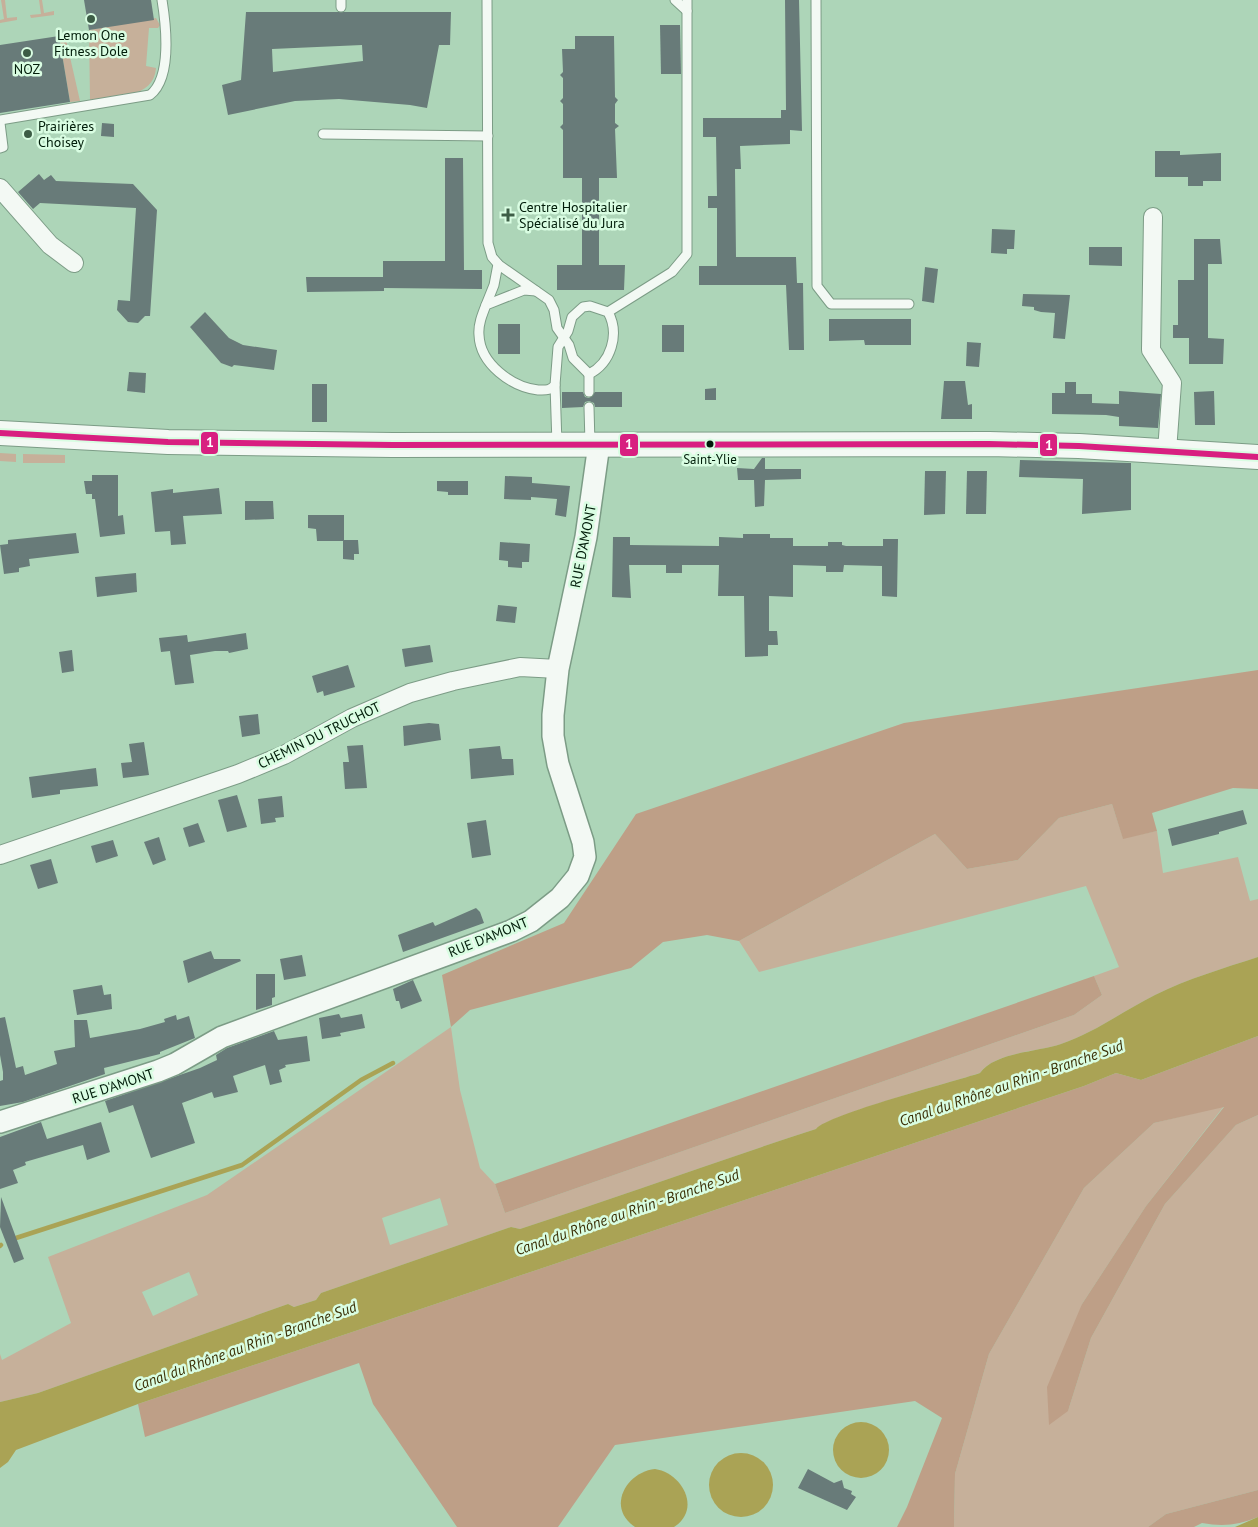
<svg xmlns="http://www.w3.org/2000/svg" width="1258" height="1527" viewBox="0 0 1258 1527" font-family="'PT Sans',sans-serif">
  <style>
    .green { fill: #c6b09a; fill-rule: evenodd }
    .forest { fill: #be9f87 }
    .water { fill: #aaa355 }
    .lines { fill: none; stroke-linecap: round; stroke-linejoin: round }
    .stream { stroke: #aaa355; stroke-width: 4.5 }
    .building { fill: #687b79; fill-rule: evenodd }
    .service-casing { stroke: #7c9c86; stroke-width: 11 }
    .minor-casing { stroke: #7c9c86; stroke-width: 20 }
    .tertiary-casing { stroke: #7c9c86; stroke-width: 24 }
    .secondary-casing { stroke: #7c9c86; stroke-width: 26 }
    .service { stroke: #f3f9f4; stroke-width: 9 }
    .minor { stroke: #f3f9f4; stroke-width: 18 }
    .tertiary { stroke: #f3f9f4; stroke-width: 21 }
    .secondary { stroke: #f3f9f4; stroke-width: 24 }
    .bus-1-casing { stroke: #d9fde2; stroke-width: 10 }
    .bus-1 { stroke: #d82080; stroke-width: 6 }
    .poi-dot { fill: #3d5d46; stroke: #d9fde2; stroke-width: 2 }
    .bus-dot { fill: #001c09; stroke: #d9fde2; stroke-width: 2 }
    .labels { text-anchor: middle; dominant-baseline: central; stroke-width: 5; stroke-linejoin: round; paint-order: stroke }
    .bus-label { font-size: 13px; fill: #001c09; stroke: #d9fde2 }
    .poi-label { font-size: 14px; fill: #001c09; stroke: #d9fde2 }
    .street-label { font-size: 14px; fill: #001c09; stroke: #d9fde2 }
    .water-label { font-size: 15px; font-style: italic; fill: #3b3006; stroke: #d9fde2 }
    .line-badge { stroke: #d9fde2; stroke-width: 2 }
    .badge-label { font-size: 14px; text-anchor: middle; font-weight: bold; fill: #fff }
  </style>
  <rect width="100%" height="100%" fill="#add5b8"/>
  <g class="green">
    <path d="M 1,0 L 5,0 L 7,18 L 17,17 L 17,20 L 0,23 L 0,20 L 4,19 Z"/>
    <path d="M 39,0 L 42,0 L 44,13 L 54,11 L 54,15 L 31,18 L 30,15 L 41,14 Z"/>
    <path d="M 156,18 L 160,25 L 158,28 L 149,28 L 146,66 L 156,68 C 154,99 113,97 90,100 L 89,30 Z"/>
    <path d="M 65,35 L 80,101 L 70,102 L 59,36 Z"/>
    <path d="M 0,453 L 16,454 L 16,462 L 0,461 Z"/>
    <path d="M 23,454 L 65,455 L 65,463 L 23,463 Z"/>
    <path d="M 1112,804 L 1123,838 L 1157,831 L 1163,873 L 1238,857 L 1250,901 L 1258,899 L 1258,957 C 1224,968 1187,979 1155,995 C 1123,1011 1094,1033 1061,1044 C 1038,1052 994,1052 980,1073 C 955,1081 828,1115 816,1129 C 717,1161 619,1197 520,1229 L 511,1227 L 321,1293 L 316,1300 L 294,1307 L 288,1304 L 38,1393 L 0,1402 L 0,1354 L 2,1360 L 71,1323 L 48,1257 L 207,1195 L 451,1027 L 460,1090 L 480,1168 L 495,1184 L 505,1213 L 1074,1015 L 1102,995 L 1094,976 L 1119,967 L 1086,886 L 759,972 L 739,941 L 935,834 L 967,869 L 1018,860 L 1059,818 ZM 440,1198 L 448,1225 L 390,1245 L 382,1218 ZM 189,1272 L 198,1295 L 153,1316 L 142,1292 Z"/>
    <path d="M 1224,1106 L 1146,1206 L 1082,1304 L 1068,1411 L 1091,1338 L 1165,1204 L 1236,1125 L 1258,1115 L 1258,1490 L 1166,1514 L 1148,1527 L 954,1527 L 955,1474 L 989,1354 L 1084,1188 L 1154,1123 Z"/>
  </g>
  <g class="forest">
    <path d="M 1258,670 L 1258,789 L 1233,788 L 1152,813 L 1157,831 L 1123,839 L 1112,804 L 1059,818 L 1018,860 L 967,869 L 935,834 L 739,941 L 707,935 L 663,942 L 631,968 L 470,1010 L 451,1027 L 442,975 L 564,923 L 636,814 L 904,723 Z"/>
    <path d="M 1094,976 L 1102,995 L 1074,1015 L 505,1213 L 495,1184 Z"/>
    <path d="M 1258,1036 L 1258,1115 L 1236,1125 L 1165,1204 L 1091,1338 L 1068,1411 L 1049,1425 L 1047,1387 L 1082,1304 L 1146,1206 L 1224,1107 L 1154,1123 L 1084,1188 L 989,1354 L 955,1474 L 954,1527 L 897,1527 L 907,1507 L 942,1418 L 915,1401 L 615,1445 L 558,1527 L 457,1527 L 373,1404 L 359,1363 L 145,1437 L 138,1404 L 1084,1086 L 1116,1073 L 1141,1080 Z"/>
    <path d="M 1258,1490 L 1258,1517 C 1239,1525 1223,1527 1202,1523 L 1194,1527 L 1148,1527 L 1166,1514 Z"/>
  </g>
  <g class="water">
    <path d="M 1258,957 L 1258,1036 L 1141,1080 L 1116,1073 L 1084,1086 L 138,1404 L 16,1450 L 8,1462 L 0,1468 L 0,1402 L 38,1393 L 288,1304 L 294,1307 L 316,1300 L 321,1293 L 511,1227 L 520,1229 C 619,1197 717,1161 816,1129 C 828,1114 953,1082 980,1073 C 995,1052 1038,1052 1061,1044 C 1094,1033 1123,1011 1155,995 C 1187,979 1224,968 1258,957 Z"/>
    <circle cx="861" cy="1450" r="28"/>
    <circle cx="741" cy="1485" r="32"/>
    <path d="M 655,1469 C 682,1473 702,1509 674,1527 L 635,1527 C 606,1508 626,1472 655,1469 Z"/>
    <path d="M 1258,1517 L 1258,1527 L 1235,1527 Z"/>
  </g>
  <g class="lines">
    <g class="stream">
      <path d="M 16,1238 L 242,1165 L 361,1080 L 393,1063"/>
      <path d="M 0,1246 L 1,1245"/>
    </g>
  </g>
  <g class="building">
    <path d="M 84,0 L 151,0 L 154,20 L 89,30 Z"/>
    <path d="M 785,0 L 799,0 L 802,131 L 790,130 L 790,144 L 740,146 L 741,169 L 735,169 L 736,257 L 796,257 L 797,283 L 803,283 L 804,350 L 789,350 L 786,285 L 699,285 L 699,266 L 717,266 L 717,208 L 708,208 L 708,196 L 717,196 L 716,137 L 703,137 L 703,118 L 781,118 L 781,110 L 786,110 Z"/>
    <path d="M 246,12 L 451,12 L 450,45 L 439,45 L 427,108 L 410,105 L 339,99 L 295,101 L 228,115 L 222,85 L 241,80 ZM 362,45 L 363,61 L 273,72 L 272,49 Z"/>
    <path d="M 660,25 L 680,25 L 681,74 L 661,74 Z"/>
    <path d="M 59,36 L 70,102 L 0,113 L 0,45 Z"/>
    <path d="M 575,36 L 614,36 L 615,97 L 618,100 L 615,104 L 615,123 L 619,126 L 615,129 L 617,178 L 599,178 L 599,265 L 625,265 L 624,290 L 557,290 L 557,265 L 582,265 L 582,178 L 563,178 L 563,130 L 560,127 L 563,124 L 563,104 L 560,101 L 563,98 L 563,78 L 560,75 L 563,72 L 562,49 L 575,49 Z"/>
    <path d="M 102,123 L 114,124 L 114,137 L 101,136 Z"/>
    <path d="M 1155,151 L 1180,151 L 1180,155 L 1221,153 L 1221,181 L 1203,181 L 1203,186 L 1188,186 L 1188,177 L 1155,177 Z"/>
    <path d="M 445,158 L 463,158 L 464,270 L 482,270 L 482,289 L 384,288 L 384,291 L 307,292 L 306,277 L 383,277 L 383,261 L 445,261 Z"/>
    <path d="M 39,174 L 44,180 L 51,175 L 56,181 L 133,184 L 157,210 L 150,316 L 145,316 L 138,323 L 128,322 L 117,310 L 118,300 L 130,301 L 136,208 L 40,203 L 33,209 L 18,192 Z"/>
    <path d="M 992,229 L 1015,230 L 1014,249 L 1007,249 L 1007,254 L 991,253 Z"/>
    <path d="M 1194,239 L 1220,239 L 1222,264 L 1208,264 L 1208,338 L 1224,339 L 1223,364 L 1189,364 L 1189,338 L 1173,338 L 1173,325 L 1178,325 L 1178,280 L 1194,280 Z"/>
    <path d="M 1089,247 L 1122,247 L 1122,266 L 1089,265 Z"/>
    <path d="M 925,267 L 938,269 L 934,303 L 922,301 Z"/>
    <path d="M 1023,294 L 1070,295 L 1065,339 L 1053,338 L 1055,313 L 1041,312 L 1034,310 L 1034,307 L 1022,306 Z"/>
    <path d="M 205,312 L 229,338 L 243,345 L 277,350 L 274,370 L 234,365 L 232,367 L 221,363 L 190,327 Z"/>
    <path d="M 829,319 L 911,319 L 911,345 L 865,345 L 864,340 L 829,341 Z"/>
    <rect x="498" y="324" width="22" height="30"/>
    <rect x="662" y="325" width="22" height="27"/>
    <path d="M 967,342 L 981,343 L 979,367 L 966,366 Z"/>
    <path d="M 129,372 L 146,373 L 145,393 L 127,391 Z"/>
    <path d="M 944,381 L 965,381 L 968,405 L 972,404 L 972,419 L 941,419 Z"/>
    <path d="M 1065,382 L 1076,382 L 1076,394 L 1092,394 L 1092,403 L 1119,404 L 1119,391 L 1161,394 L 1158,428 L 1119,426 L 1119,417 L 1106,415 L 1052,414 L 1052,393 L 1065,393 Z"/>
    <rect x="312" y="384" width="15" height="38"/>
    <path d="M 716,388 L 716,400 L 705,400 L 705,389 Z"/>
    <path d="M 1214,391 L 1215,425 L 1195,425 L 1194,392 Z"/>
    <path d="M 562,392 L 583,392 L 585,397 L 589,398 L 595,392 L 622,392 L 622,407 L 595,407 L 594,403 L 589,401 L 585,402 L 583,407 L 562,408 Z"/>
    <path d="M 762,458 L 765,458 L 765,469 L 801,469 L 801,479 L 765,480 L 764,506 L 755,507 L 754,480 L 738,480 L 737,468 L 754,469 Z"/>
    <path d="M 1020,460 L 1131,463 L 1131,510 L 1082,514 L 1083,479 L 1019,477 Z"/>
    <path d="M 925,471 L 946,471 L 945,514 L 924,515 Z"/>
    <path d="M 967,471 L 987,471 L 986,514 L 966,514 Z"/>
    <path d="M 92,475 L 118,475 L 118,516 L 123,515 L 125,534 L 100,537 L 95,499 L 92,499 L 92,494 L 86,494 L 84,481 L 92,481 Z"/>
    <path d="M 505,476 L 532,477 L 532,483 L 570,486 L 566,517 L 555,515 L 557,499 L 531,497 L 531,500 L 504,499 Z"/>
    <path d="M 437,481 L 468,481 L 468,495 L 448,495 L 448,492 L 437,491 Z"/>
    <path d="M 219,488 L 222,514 L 183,516 L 186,544 L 171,545 L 170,531 L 155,532 L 151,492 L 173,489 L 173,493 Z"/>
    <path d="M 245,501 L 273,501 L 274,519 L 245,520 Z"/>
    <path d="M 308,515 L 344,515 L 344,540 L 358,540 L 359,554 L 354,554 L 354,560 L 343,559 L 343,541 L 317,541 L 316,529 L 308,528 Z"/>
    <path d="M 76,533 L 79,553 L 29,559 L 30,566 L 19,568 L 19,572 L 4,574 L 0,545 L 8,544 L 8,540 Z"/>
    <path d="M 743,534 L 770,534 L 770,538 L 793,538 L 793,546 L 828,546 L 828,542 L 842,542 L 842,545 L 846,546 L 883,546 L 883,539 L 898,539 L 897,597 L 882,596 L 882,566 L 844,565 L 843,572 L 826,572 L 826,566 L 793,565 L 793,597 L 769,596 L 769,631 L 777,631 L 778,645 L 768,645 L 768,656 L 745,657 L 744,596 L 718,596 L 719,565 L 682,565 L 682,573 L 666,573 L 666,565 L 629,565 L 631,598 L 612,597 L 613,537 L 630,537 L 630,545 L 719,546 L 719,537 L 743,538 Z"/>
    <path d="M 500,542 L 530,544 L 529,562 L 522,562 L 522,568 L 508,567 L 508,561 L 499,560 Z"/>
    <path d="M 136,573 L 137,592 L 97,597 L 95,577 Z"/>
    <path d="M 498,605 L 517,607 L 515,623 L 496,621 Z"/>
    <path d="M 246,633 L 248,649 L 229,653 L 228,651 L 215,651 L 190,655 L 194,683 L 175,685 L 170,651 L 161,652 L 159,638 L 187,635 L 188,642 Z"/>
    <path d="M 430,645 L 433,662 L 405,667 L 402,649 Z"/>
    <path d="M 72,650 L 74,671 L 62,673 L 59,652 Z"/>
    <path d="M 348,665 L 355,687 L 324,696 L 323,691 L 317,693 L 312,676 Z"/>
    <path d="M 258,714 L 260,734 L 242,737 L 239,716 Z"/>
    <path d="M 429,723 L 439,724 L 441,740 L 404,746 L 403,726 Z"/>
    <path d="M 144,742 L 149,775 L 123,778 L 121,763 L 132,762 L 129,744 Z"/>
    <path d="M 363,745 L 367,788 L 345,789 L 343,762 L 349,762 L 347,746 Z"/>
    <path d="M 500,746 L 502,759 L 513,759 L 514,775 L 471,779 L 469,749 Z"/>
    <path d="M 96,768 L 98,786 L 60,790 L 60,794 L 32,798 L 29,777 Z"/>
    <path d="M 237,795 L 247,827 L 227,832 L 218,800 Z"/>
    <path d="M 282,796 L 284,817 L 275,818 L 276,822 L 261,824 L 258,799 Z"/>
    <path d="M 1243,810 L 1247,824 L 1219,832 L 1219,834 L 1172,846 L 1168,829 Z"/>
    <path d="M 486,820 L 491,855 L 472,858 L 467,823 Z"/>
    <path d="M 198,823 L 205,842 L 189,847 L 183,828 Z"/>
    <path d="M 159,837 L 166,860 L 153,865 L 144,842 Z"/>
    <path d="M 113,840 L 118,856 L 96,863 L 91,846 Z"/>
    <path d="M 51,859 L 58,883 L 38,889 L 30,865 Z"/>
    <path d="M 476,908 L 480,912 L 484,923 L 403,952 L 398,935 L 433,922 L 435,926 Z"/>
    <path d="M 211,951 L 214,959 L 240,959 L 241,961 L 188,983 L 183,961 Z"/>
    <path d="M 302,955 L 306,976 L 284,980 L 280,959 Z"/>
    <path d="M 256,974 L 275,974 L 275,997 L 272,998 L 272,1005 L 256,1010 Z"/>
    <path d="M 413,980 L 422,1001 L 401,1009 L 399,1001 L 396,1001 L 393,989 Z"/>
    <path d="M 102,985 L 104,995 L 111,994 L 112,1009 L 77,1015 L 73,990 Z"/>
    <path d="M 339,1014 L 341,1018 L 362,1014 L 365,1028 L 340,1033 L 341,1036 L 322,1039 L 319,1018 Z"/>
    <path d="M 176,1015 L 177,1020 L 189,1016 L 195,1038 L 160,1052 L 160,1054 L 104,1068 L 105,1074 L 23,1102 L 0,1106 L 0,1081 L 3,1080 L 3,1072 L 0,1055 L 0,1018 L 5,1017 L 16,1068 L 23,1066 L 25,1075 L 57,1064 L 54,1051 L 75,1047 L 74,1020 L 87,1020 L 90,1038 L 140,1029 L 165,1022 L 164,1019 Z"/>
    <path d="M 274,1031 L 278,1040 L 307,1036 L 310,1061 L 285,1065 L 286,1067 L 279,1070 L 282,1082 L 270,1085 L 265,1065 L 233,1076 L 238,1092 L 214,1098 L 212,1092 L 182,1103 L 195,1143 L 151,1158 L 133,1105 L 109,1113 L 105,1101 L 200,1068 L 217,1060 L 216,1055 L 227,1048 Z"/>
    <path d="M 41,1122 L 47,1139 L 101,1122 L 110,1152 L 87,1160 L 83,1145 L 25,1162 L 26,1165 L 13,1170 L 18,1183 L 0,1189 L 0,1137 Z"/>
    <path d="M 1,1197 L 24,1259 L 14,1263 L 0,1227 Z"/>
    <path d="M 808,1469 L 834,1483 L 842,1480 L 844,1488 L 852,1491 L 851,1494 L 856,1497 L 847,1510 L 798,1488 Z"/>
  </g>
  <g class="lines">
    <g class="service-casing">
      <g id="service">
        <path d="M 341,0 L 341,7"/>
        <path d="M 487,0 L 488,243 L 492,257 L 499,265 L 549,300 L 554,310 L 557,328 L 569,345 L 573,358 L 589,374"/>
        <path d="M 675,0 L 687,11"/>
        <path d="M 816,0 L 817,286 L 831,304 L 909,304"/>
        <path d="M 0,120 L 150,95 C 172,78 166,25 162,0"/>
        <path d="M 0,123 L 3,147 L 0,148"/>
        <path d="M 323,134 L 488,136"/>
        <path d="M 536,291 L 524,290 L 486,305 C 482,315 478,325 479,335 C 480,364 512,387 538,390 C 545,390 550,391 555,385 L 558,347 L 568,331 L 572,317 L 583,307 L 590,306 L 608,312 C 620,334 611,363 589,374"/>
        <path d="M 486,305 L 494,285 L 498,264"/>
        <path d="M 608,312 L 672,272 L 687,254 L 687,0"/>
        <path d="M 589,374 L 589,392"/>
        <path d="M 555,385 L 557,444"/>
        <path d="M 589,407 L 590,444"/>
      </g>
    </g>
    <g class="minor-casing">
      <g id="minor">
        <path d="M 0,188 L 50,245 L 74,263"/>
        <path d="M 1153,217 L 1151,350 L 1172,383 L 1167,451"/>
        <path d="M 0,855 L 238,774 L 284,755 L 352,718 L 410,693 L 453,681 L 520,667 L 558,669"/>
      </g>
    </g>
    <g class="tertiary-casing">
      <path id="tertiary" d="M 0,1122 L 158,1071 L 175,1064 L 222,1037 L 511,931 L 531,921 L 560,898 L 578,876 L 585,857 L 583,842 L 558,764 L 553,736 L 553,715 L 558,669 L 586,537 L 599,444"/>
    </g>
    <g class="secondary-casing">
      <path id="secondary" d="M 0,433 L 168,442 L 393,445 L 989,444 L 1079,446 L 1258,457"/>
    </g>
    <use href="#service" class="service"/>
    <use href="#minor" class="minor"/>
    <use href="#tertiary" class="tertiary"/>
    <use href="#secondary" class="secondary"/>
    <g class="bus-1-casing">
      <path id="bus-1" d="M 0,433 L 168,442 L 393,445 L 989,444 L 1079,446 L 1258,457"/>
    </g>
    <use href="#bus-1" class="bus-1"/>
  </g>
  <g class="poi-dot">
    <circle cx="91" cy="19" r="5"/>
    <circle cx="27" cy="53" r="5"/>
    <circle cx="28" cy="134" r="5"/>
    <path d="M505.5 207.5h5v5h5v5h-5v5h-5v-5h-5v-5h5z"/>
  </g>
  <circle class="bus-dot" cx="710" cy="444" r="4.5"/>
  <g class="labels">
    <g class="bus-label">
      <text x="710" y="459">Saint-Ylie</text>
    </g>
    <g class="poi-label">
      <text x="91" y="35">Lemon One<tspan x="91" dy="16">Fitness Dole</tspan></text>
      <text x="27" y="69">NOZ</text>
      <text x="38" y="126" text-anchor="start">Prairières<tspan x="38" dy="16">Choisey</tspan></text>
      <text x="519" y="207" text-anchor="start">Centre Hospitalier<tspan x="519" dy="16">Spécialisé du Jura</tspan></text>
    </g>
    <g class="street-label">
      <text transform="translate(583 546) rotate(-79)">RUE D'AMONT</text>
      <text transform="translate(319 735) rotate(-26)">CHEMIN DU TRUCHOT</text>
      <text transform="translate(488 937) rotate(-22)">RUE D'AMONT</text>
      <text transform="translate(113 1086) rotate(-18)">RUE D'AMONT</text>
    </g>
    <g class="water-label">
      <text transform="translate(1011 1083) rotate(-19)">Canal du Rhône au Rhin - Branche Sud</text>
      <text transform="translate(627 1212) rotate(-19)">Canal du Rhône au Rhin - Branche Sud</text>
      <text transform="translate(245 1346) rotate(-20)">Canal du Rhône au Rhin - Branche Sud</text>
    </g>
  </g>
  <g class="line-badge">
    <rect x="200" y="431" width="19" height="24" rx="5" fill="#d82080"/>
    <rect x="619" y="433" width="20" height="24" rx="5" fill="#d82080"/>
    <rect x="1039" y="433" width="19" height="24" rx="5" fill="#d82080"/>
  </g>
  <g class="badge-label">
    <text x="210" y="447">1</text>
    <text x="629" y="449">1</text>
    <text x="1049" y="450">1</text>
  </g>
</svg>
